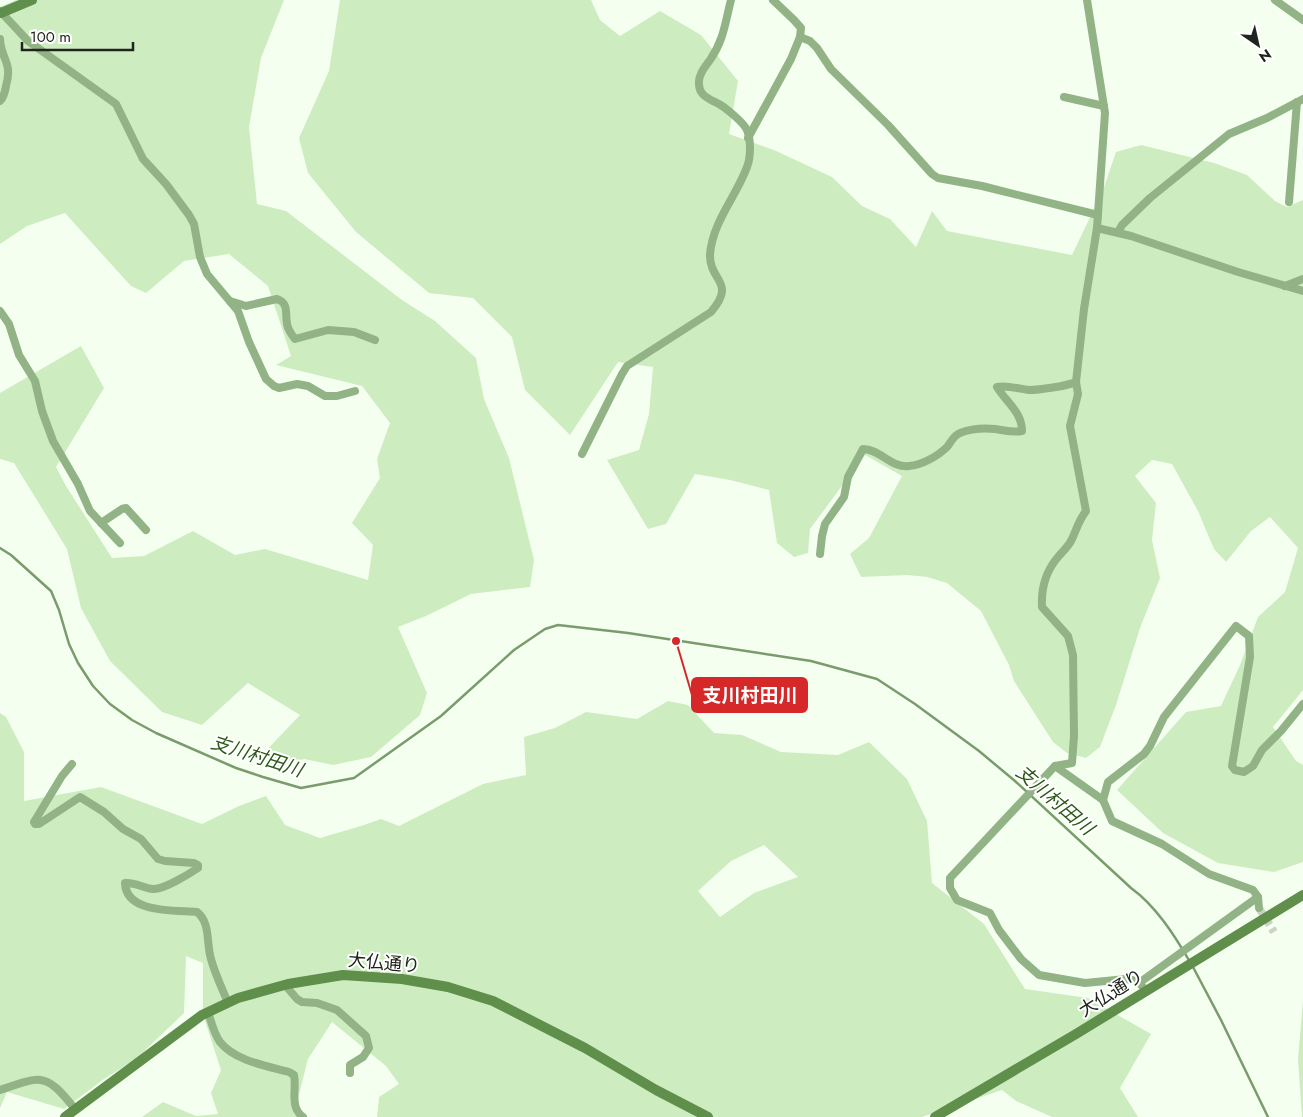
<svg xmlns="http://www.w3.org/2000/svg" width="1303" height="1117" viewBox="0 0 1303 1117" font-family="Jost,'Noto Sans JP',sans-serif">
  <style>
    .green { fill: #cdedc1; fill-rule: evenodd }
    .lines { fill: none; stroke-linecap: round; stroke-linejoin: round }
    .stream { stroke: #7a9c6c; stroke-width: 2.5 }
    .street-tunnel { stroke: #cad3c6; stroke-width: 8; stroke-dasharray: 8 4; stroke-linecap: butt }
    .street { stroke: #92b386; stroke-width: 8 }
    .secondary { stroke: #5f8f4b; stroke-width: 10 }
    .labels { text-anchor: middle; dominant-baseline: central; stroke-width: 4; stroke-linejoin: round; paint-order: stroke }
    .street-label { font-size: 18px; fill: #20241e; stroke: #fff }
    .water-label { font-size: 19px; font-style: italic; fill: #2d5918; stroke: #fff }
    .leader { fill: none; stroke: #d62828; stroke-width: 2 }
    .callout-dot { fill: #d62828; stroke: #fff; stroke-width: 2 }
    .callout { fill: #d62828; stroke: #d62828; stroke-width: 2 }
    .callout-label { font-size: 19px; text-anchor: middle; font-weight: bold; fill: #fff }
  </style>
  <rect width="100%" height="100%" fill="#f4fff0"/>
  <g class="green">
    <path d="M 16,0 L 284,0 L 261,58 L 249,127 L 257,204 L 286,211 L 402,300 L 435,321 L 476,358 L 484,399 L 509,458 L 534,560 L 530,587 L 471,594 L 426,616 L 398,627 L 427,693 L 420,715 L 371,757 L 333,765 L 304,759 L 274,767 L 259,758 L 300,715 L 248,683 L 202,725 L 162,712 L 110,661 L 81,608 L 67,549 L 14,463 L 0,459 L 0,393 L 81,346 L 104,388 L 56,467 L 66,486 L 112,558 L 144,556 L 193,531 L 235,555 L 265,549 L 368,580 L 373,545 L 352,523 L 380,478 L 377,459 L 390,423 L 362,386 L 276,365 L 291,356 L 268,286 L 229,254 L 184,261 L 146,293 L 131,286 L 65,213 L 27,226 L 0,244 L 0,7 Z"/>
    <path d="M 340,0 L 591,0 L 600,20 L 620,36 L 660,11 L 701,35 L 738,81 L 729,134 L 774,150 L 832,177 L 862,206 L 890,219 L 916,247 L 932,211 L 947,231 L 1072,255 L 1103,190 L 1116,152 L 1141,145 L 1214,163 L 1247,175 L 1275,201 L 1287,207 L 1303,200 L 1303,690 L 1273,727 L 1296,761 L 1303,765 L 1303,862 L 1274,872 L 1218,863 L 1163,833 L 1117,790 L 1186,712 L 1221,706 L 1240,665 L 1258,617 L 1285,592 L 1298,548 L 1270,517 L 1251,531 L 1226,562 L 1214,549 L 1198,511 L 1172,464 L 1152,460 L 1135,476 L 1156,503 L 1152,540 L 1160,578 L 1140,628 L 1116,705 L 1100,747 L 1086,758 L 1067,753 L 1053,742 L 1014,681 L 1009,665 L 981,611 L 947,583 L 927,577 L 907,575 L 861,577 L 850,554 L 869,538 L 902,476 L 865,455 L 810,529 L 808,553 L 794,557 L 777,543 L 769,490 L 730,480 L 695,474 L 666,524 L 648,529 L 607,460 L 639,450 L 649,414 L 653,367 L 618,362 L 570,435 L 525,390 L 512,337 L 473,298 L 429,293 L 356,232 L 308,173 L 299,138 L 329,71 Z"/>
    <path d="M 668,701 L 688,705 L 714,733 L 742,735 L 781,752 L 838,755 L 869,742 L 907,779 L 927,821 L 932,883 L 984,924 L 1025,989 L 1088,998 L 1151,1034 L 1120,1088 L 1138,1117 L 1052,1117 L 1016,1101 L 1002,1090 L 922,1117 L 377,1117 L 379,1097 L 399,1084 L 386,1066 L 332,1022 L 308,1059 L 294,1114 L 300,1117 L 142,1117 L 163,1102 L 196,1116 L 218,1114 L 211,1093 L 221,1070 L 203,1015 L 203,963 L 186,956 L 184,1013 L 136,1059 L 104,1079 L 64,1109 L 7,1092 L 0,1108 L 0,713 L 6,717 L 24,752 L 24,801 L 101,787 L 202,824 L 239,806 L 266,796 L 285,825 L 320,838 L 361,826 L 381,819 L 399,826 L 483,784 L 526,775 L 524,737 L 555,728 L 586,712 L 637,719 ZM 764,845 L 798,877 L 754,893 L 720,917 L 698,891 L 731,861 Z"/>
    <path d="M 1303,1000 L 1303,1117 L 1302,1117 L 1298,1059 Z"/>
  </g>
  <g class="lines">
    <g class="stream">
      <path d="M 0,548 L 11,555 L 51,591 L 59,610 L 69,644 L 78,663 L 93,686 L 110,704 L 132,720 L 156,733 L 236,768 L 263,777 L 301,788 L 354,778 L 441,716 L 514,650 L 545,629 L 558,625 L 628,633 L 811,661 L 877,679 L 915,704 L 979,751 L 1015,781 L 1131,888 C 1156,906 1175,936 1190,962"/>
      <path d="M 1193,967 L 1221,1020 L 1268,1117"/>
    </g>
    <path class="street-tunnel" d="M 1259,908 L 1274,932"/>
    <g class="street">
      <path d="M 1087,0 L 1105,113 L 1097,228 L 1084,309 L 1076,382 L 1078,394 L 1070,426 L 1086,511 C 1079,520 1077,528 1072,539 C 1069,546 1063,551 1058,557 C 1046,571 1041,589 1042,607 L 1068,636 L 1073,655 L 1074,736 L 1072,763 L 1055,766 L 950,878 L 950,888 L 957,900 L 990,913 L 999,930 L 1021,959 L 1039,975 L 1085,983 L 1126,979 L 1137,981 L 1146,990"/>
      <path d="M 1275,0 L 1303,20"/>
      <path d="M 0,11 L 28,41 L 116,104 L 143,159 L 166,184 L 189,215 L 194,224 L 200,257 L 207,274 L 238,311 L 249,342 L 266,379 L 274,386 L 279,388 L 297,384 L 308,386 L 325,396 L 337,396 L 355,391"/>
      <path d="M 800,37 L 810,41 L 817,48 L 831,69 L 888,125 L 932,174 L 938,178 L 982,186 L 1098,215"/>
      <path d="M 0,39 C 1,60 13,62 6,86 C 5,92 4,97 0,101"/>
      <path d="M 1064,97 L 1104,106"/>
      <path d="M 748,138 L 791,59 L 800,37 L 801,28 L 794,20 L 773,0"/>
      <path d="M 1289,202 L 1297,102"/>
      <path d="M 1097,228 L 1131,236 L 1238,272 L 1303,291"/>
      <path d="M 1118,232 L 1122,225 L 1150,198 L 1229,134 L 1267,118 L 1303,99"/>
      <path d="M 1285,286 L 1303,279"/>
      <path d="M 230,301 L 246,306 L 277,299 C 289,303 285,313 287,324 C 288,330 291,334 295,339 L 328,330 L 354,332 L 375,340"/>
      <path d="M 0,311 L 9,324 L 19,355 L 35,381 L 42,411 L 53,441 L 78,484 L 90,511 L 120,543"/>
      <path d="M 582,454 L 622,374 L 627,366 L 711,312 C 737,281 709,282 710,254 C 713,221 736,197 747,167 C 751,157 751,140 747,130 C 744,123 726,108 719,104 C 710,99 699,96 699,84 C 698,75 705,67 710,60 C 724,40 725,23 731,0"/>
      <path d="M 101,523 L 122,509 L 126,508 L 146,530"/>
      <path d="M 820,554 L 822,536 L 825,524 L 844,497 L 848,477 L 863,449 C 880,449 891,468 909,466 C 922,465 938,456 947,447 C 951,442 954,435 960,433 C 970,429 984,428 995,429 C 1004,430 1012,433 1022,431 C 1022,412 1006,402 997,387 C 1008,385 1019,389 1029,390 C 1039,390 1067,386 1076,382"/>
      <path d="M 72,764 L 62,776 L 34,822 L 35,824 L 39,824 L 80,797 L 104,812 L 123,829 L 141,839 L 158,859 L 165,861 L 194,863 L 198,865 L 198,868 C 189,874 163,890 153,889 C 143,888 135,882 125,883 C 126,914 176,910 197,912 C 211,923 206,943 211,959 C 215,974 222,988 228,1003"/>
      <path d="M 1055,766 L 1103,800 L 1112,821 L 1162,844 L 1209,874 L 1253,890 L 1258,897 L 1259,908"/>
      <path d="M 1103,800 L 1108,782 L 1144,754 L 1150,746 L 1164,717 L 1236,626 L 1249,636 L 1250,657 L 1232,766 L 1235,770 L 1244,772 L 1253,766 L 1262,750 L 1281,731 L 1303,704"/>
      <path d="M 1139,983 L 1258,897"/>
      <path d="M 285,985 L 297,999 L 302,1002 L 317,1003 L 337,1010 L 366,1036 L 369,1048 L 363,1057 L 350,1065 L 350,1073"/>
      <path d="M 208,1012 C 211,1021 214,1034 220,1042 C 235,1061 267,1066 289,1072 L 294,1075 C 297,1089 289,1107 303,1117"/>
      <path d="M 0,1090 C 43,1075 46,1073 75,1109"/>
    </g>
    <g class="secondary">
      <path d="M 1,13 L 32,0"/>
      <path d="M 65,1117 L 202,1015 L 238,998 L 288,984 L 343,975 L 402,979 L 448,987 L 493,1001 L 585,1048 L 656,1090 L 708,1117"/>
      <path d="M 935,1117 L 1076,1034 L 1303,895"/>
    </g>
  </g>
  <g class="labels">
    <g class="street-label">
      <text transform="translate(384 963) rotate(5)">大仏通り</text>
      <text transform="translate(1111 993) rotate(-32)">大仏通り</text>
    </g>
    <g class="water-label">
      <text transform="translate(257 756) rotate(18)">支川村田川</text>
      <text transform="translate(1055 800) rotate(41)">支川村田川</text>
    </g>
  </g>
  <path class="leader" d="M676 641L692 695"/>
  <circle class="callout-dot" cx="676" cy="641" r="5"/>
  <rect class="callout" x="692" y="678" width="115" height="34" rx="5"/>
  <g class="callout-label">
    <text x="750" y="702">支川村田川</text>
  </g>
  <g transform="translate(1258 45) rotate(146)" stroke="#ffffff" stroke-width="4" paint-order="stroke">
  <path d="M0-4L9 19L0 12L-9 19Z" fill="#20241e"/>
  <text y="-8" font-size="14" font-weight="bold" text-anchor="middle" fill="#20241e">N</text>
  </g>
  <path d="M22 42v8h111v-8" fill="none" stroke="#20241e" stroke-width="2.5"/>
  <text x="30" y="42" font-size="15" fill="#20241e" stroke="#ffffff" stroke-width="4" paint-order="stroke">100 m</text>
</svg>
